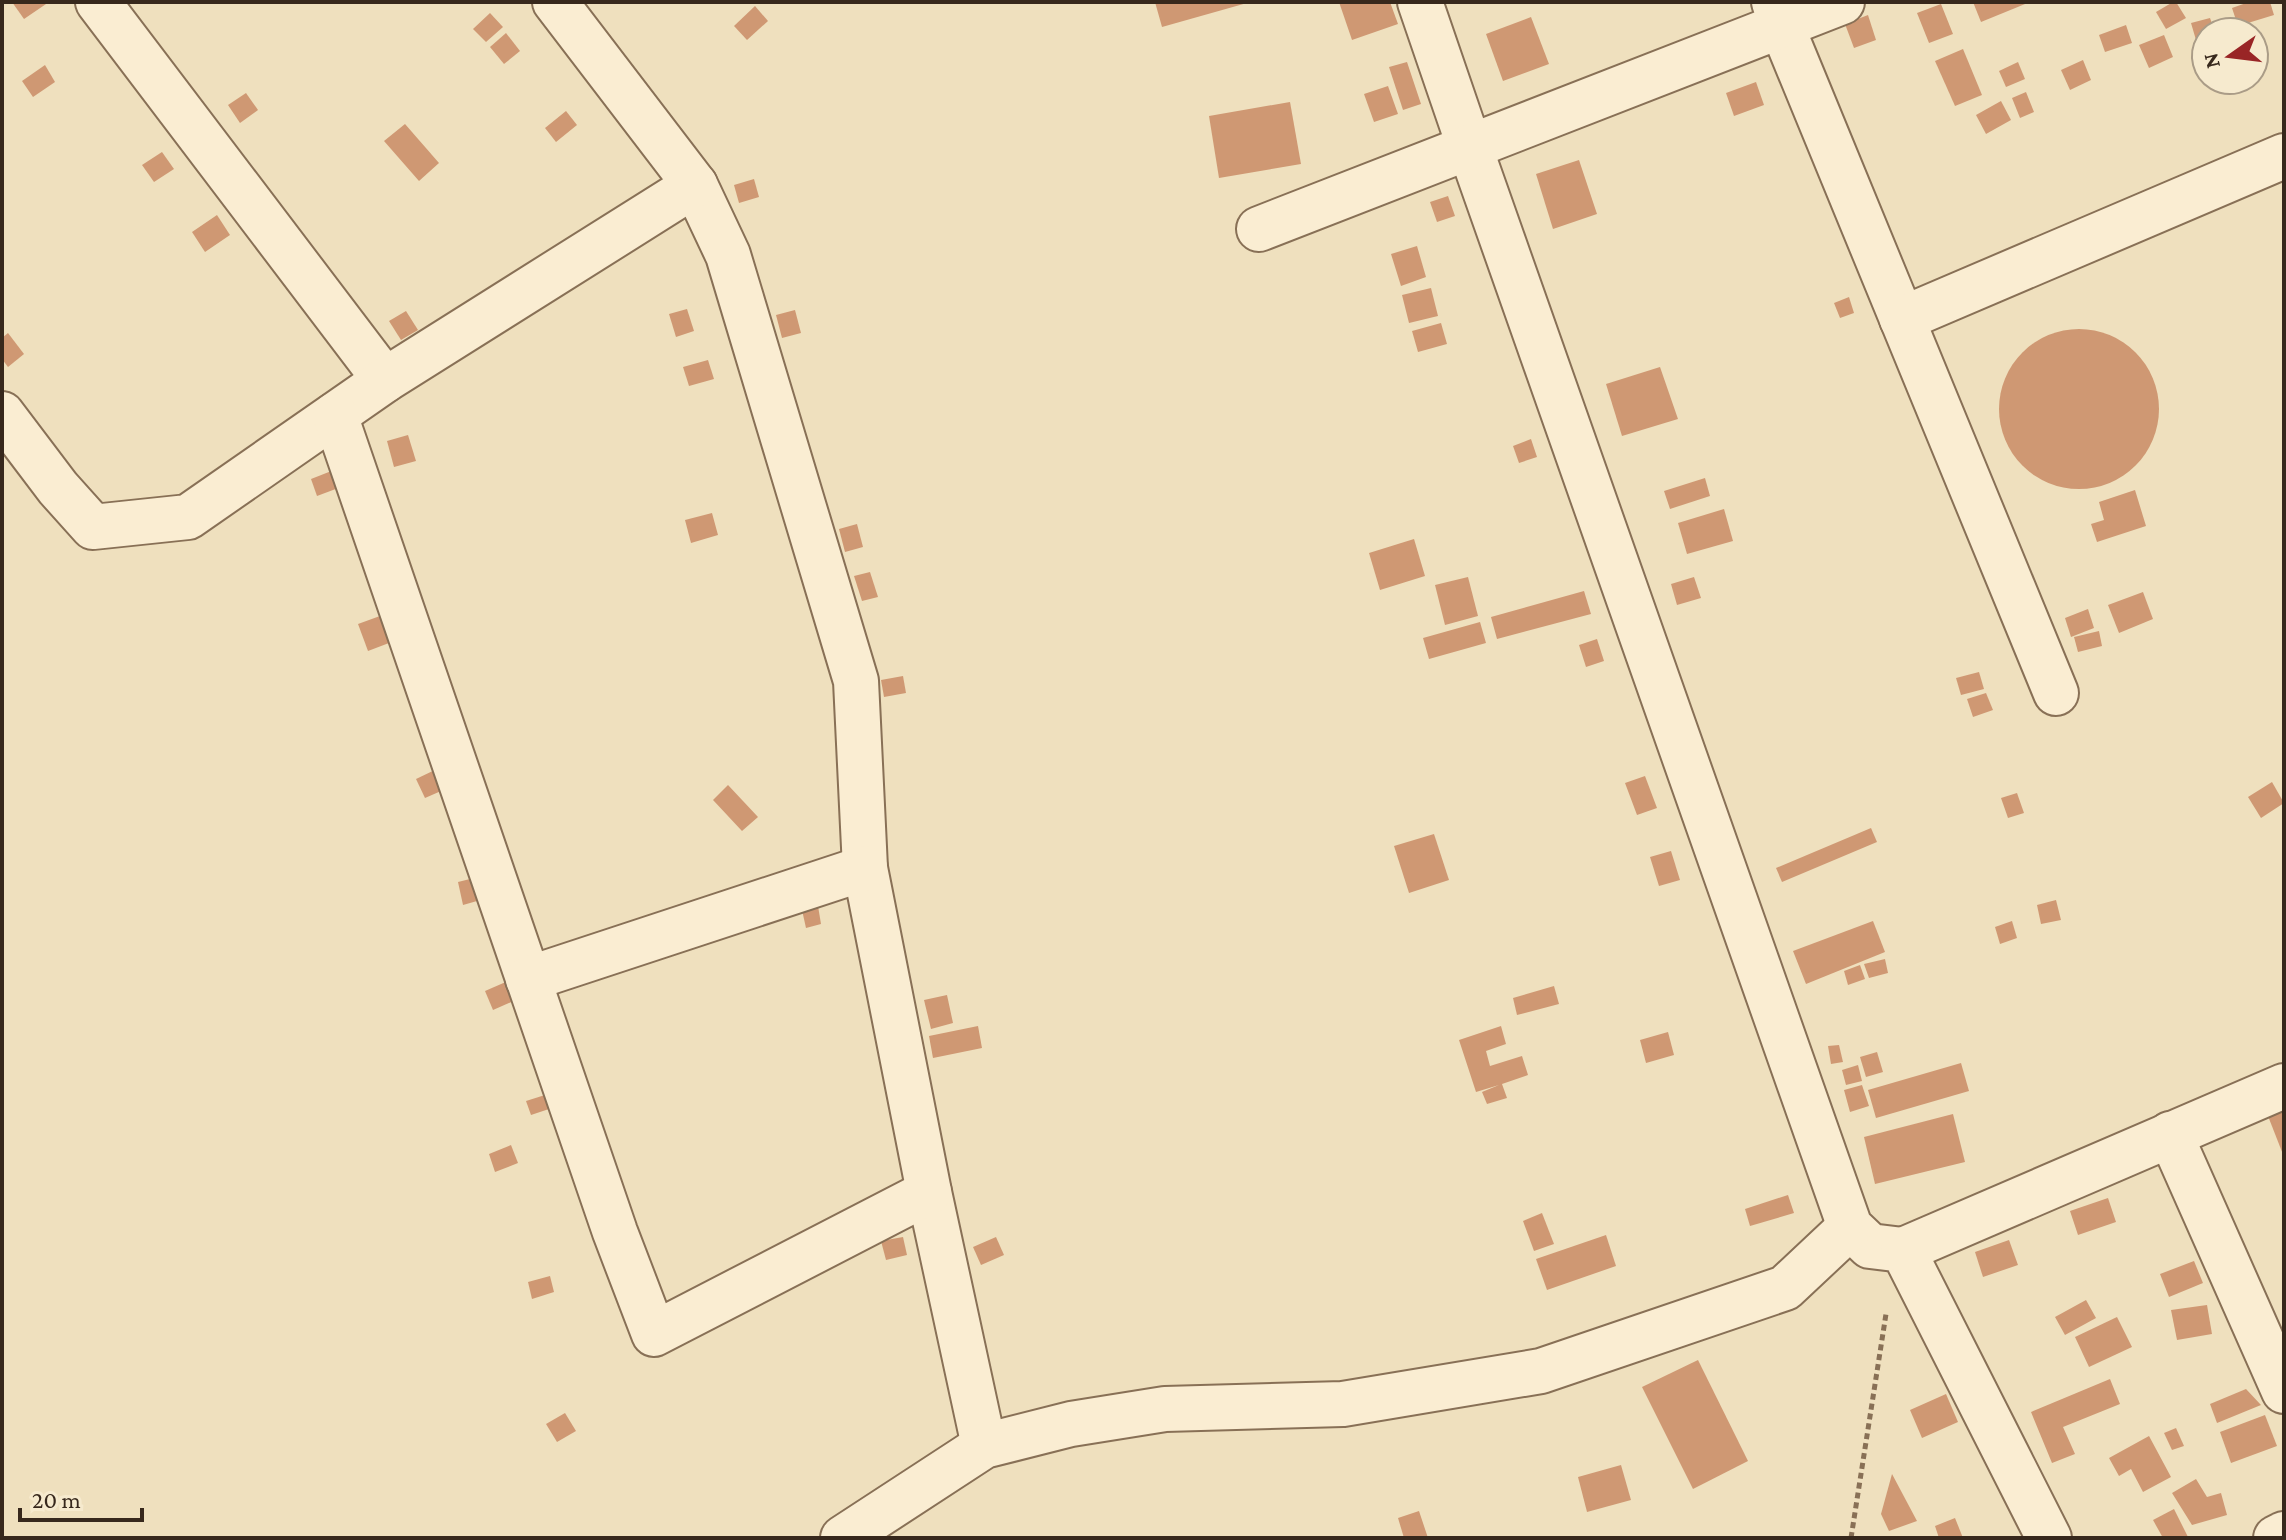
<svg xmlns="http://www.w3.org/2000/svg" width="2286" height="1540" viewBox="0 0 2286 1540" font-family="'Crimson Pro',serif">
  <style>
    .building { fill: #cf9873 }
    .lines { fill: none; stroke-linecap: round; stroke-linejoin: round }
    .minor-casing { stroke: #887056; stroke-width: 48 }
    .path { stroke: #887056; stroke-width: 5; stroke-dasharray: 6 4; stroke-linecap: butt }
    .minor { stroke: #faedd2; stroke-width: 44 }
  </style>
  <rect width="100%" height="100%" fill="#efe0be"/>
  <g class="building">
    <path d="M 12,2 L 49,2 L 24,19 Z"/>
    <path d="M 1155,2 L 1247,2 L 1247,3 L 1162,27 Z"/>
    <path d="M 1339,2 L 1390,2 L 1398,24 L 1352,40 Z"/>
    <path d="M 1973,2 L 2030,2 L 1981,22 Z"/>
    <path d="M 2173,2 L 2176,2 L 2186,18 L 2166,29 L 2156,12 Z"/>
    <path d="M 2249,2 L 2270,2 L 2274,15 L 2238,26 L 2232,8 Z"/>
    <path d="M 1941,4 L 1953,34 L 1929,43 L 1917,13 Z"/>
    <path d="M 755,6 L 768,21 L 747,40 L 734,26 Z"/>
    <path d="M 490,13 L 503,27 L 486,42 L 473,29 Z"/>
    <path d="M 1868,15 L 1876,40 L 1854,48 L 1845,24 Z"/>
    <path d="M 1531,17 L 1549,64 L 1503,81 L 1486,34 Z"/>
    <path d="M 2210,18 L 2215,32 L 2206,32 L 2206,37 L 2196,40 L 2191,23 Z"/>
    <path d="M 2126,25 L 2132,43 L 2105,52 L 2099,35 Z"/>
    <path d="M 506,33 L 520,51 L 504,64 L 490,47 Z"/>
    <path d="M 2164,35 L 2173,57 L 2149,68 L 2139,45 Z"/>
    <path d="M 1963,49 L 1982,95 L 1955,106 L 1935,61 Z"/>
    <path d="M 2083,60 L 2091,80 L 2070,90 L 2061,70 Z"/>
    <path d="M 1407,62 L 1421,104 L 1403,110 L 1389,67 Z"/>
    <path d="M 2018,62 L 2025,79 L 2006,87 L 1999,71 Z"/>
    <path d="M 45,65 L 55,82 L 33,97 L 22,81 Z"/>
    <path d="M 1756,82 L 1764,105 L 1734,116 L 1726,93 Z"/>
    <path d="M 1388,86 L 1398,114 L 1374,122 L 1364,94 Z"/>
    <path d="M 2026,92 L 2034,112 L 2020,118 L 2012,98 Z"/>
    <path d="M 246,93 L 258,110 L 240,123 L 228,105 Z"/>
    <path d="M 2001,101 L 2011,120 L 1986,134 L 1976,115 Z"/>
    <path d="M 1290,102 L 1301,164 L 1219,178 L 1209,116 Z"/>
    <path d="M 566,111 L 577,125 L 556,142 L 545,128 Z"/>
    <path d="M 405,124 L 439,163 L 419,181 L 384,141 Z"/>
    <path d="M 162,152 L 174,169 L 154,182 L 142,165 Z"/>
    <path d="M 1579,160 L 1597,214 L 1553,229 L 1536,174 Z"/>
    <path d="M 754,179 L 759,197 L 739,203 L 734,185 Z"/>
    <path d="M 1448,196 L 1455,216 L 1437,222 L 1430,202 Z"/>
    <path d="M 217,215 L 230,235 L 205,252 L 192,232 Z"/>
    <path d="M 1417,246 L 1426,277 L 1401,286 L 1391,254 Z"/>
    <path d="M 1431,288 L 1438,316 L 1409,323 L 1402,295 Z"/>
    <path d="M 1849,297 L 1854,313 L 1840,318 L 1834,303 Z"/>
    <path d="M 687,309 L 694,331 L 676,337 L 669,314 Z"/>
    <path d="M 795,310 L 801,333 L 782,338 L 776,315 Z"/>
    <path d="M 406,311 L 418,330 L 401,340 L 389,321 Z"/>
    <path d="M 1441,323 L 1447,344 L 1418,352 L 1412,331 Z"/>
    <circle cx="2079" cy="409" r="80"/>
    <path d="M 8,333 L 24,354 L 8,367 L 2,359 L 2,338 Z"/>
    <path d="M 708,360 L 714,379 L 689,386 L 683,367 Z"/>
    <path d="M 1660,367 L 1678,419 L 1622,436 L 1606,384 Z"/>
    <path d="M 408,435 L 416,461 L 394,467 L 387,441 Z"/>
    <path d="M 1531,439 L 1537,457 L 1519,463 L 1513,446 Z"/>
    <path d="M 334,470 L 341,487 L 317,496 L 311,479 Z"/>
    <path d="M 1705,478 L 1710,496 L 1670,509 L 1664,491 Z"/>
    <path d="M 2135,490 L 2146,526 L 2097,542 L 2091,524 L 2104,520 L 2099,502 Z"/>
    <path d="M 1724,509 L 1733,541 L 1687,554 L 1678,523 Z"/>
    <path d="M 712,513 L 718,535 L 691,543 L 685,520 Z"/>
    <path d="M 857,524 L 863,547 L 845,552 L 839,529 Z"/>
    <path d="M 1414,539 L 1425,576 L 1380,590 L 1369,553 Z"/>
    <path d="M 870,572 L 878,597 L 862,601 L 854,576 Z"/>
    <path d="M 1468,577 L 1478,616 L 1445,625 L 1435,585 Z"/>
    <path d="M 1694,577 L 1701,598 L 1677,605 L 1671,584 Z"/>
    <path d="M 1584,591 L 1591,614 L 1497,639 L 1491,617 Z"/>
    <path d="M 2143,592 L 2153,619 L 2119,633 L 2108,605 Z"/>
    <path d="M 2088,609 L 2094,628 L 2071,637 L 2065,618 Z"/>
    <path d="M 380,616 L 389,643 L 368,651 L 358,624 Z"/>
    <path d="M 1480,622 L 1486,643 L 1429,659 L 1423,638 Z"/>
    <path d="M 2099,631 L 2102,646 L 2078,652 L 2074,637 Z"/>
    <path d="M 1597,639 L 1604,661 L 1586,667 L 1579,645 Z"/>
    <path d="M 1979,672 L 1984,689 L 1961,695 L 1956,678 Z"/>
    <path d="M 903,676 L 906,693 L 884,697 L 881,680 Z"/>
    <path d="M 1986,693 L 1993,710 L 1973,717 L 1967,699 Z"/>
    <path d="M 439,768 L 448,788 L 425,798 L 416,779 Z"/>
    <path d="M 1645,776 L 1657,808 L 1637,815 L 1625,783 Z"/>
    <path d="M 2272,782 L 2284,803 L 2261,818 L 2248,797 Z"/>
    <path d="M 728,785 L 758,817 L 742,831 L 713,800 Z"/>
    <path d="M 2017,793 L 2024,813 L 2008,818 L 2001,798 Z"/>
    <path d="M 1871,828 L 1877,842 L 1782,882 L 1776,868 Z"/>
    <path d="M 1434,834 L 1449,880 L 1409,893 L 1394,846 Z"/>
    <path d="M 1671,851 L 1680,880 L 1659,886 L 1650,857 Z"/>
    <path d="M 478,877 L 484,899 L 463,905 L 458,882 Z"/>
    <path d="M 2056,900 L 2061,920 L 2041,924 L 2037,905 Z"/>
    <path d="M 818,906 L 821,924 L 806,928 L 802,910 Z"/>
    <path d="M 1873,921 L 1885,952 L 1806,984 L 1793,951 Z"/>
    <path d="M 2012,921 L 2017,938 L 2000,944 L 1995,927 Z"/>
    <path d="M 1885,959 L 1888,973 L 1869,978 L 1864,964 Z"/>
    <path d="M 1860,965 L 1865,979 L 1848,985 L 1844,971 Z"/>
    <path d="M 508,981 L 516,1000 L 493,1010 L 485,991 Z"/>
    <path d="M 1554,986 L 1559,1004 L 1517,1015 L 1513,998 Z"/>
    <path d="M 947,995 L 953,1023 L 931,1029 L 924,1000 Z"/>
    <path d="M 978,1026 L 982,1048 L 933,1058 L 929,1036 Z"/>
    <path d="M 1501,1026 L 1506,1044 L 1486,1051 L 1490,1066 L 1522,1056 L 1528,1075 L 1502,1084 L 1507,1098 L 1487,1104 L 1482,1092 L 1499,1085 L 1476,1092 L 1459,1040 Z"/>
    <path d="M 1668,1032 L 1674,1055 L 1646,1063 L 1640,1040 Z"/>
    <path d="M 1839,1045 L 1843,1062 L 1831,1064 L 1828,1046 Z"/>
    <path d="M 1877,1052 L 1883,1072 L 1866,1077 L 1860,1057 Z"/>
    <path d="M 1961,1063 L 1969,1091 L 1876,1118 L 1868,1090 Z"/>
    <path d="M 1858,1065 L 1862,1081 L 1846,1085 L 1842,1070 Z"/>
    <path d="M 1862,1085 L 1869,1106 L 1850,1112 L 1844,1090 Z"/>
    <path d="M 545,1095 L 549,1109 L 531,1115 L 526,1101 Z"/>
    <path d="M 2284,1110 L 2284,1157 L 2268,1116 Z"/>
    <path d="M 1953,1114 L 1965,1162 L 1875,1184 L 1864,1137 Z"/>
    <path d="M 511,1145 L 518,1163 L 495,1172 L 489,1154 Z"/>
    <path d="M 1788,1195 L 1794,1213 L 1750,1226 L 1745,1209 Z"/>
    <path d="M 2108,1198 L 2116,1222 L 2078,1235 L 2070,1211 Z"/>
    <path d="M 1542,1213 L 1554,1244 L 1534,1251 L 1523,1221 Z"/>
    <path d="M 1606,1235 L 1616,1266 L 1547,1290 L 1536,1259 Z"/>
    <path d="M 903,1237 L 907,1255 L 886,1260 L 881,1241 Z"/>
    <path d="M 996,1237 L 1004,1255 L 981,1265 L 973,1247 Z"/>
    <path d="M 2009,1240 L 2018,1265 L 1983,1277 L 1975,1252 Z"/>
    <path d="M 2194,1261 L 2203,1283 L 2169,1297 L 2160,1274 Z"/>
    <path d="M 550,1276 L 554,1292 L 532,1299 L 528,1282 Z"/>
    <path d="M 2086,1300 L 2096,1318 L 2065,1335 L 2055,1317 Z"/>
    <path d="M 2207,1305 L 2212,1334 L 2177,1340 L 2171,1310 Z"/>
    <path d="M 2117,1317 L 2132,1347 L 2089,1367 L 2075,1337 Z"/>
    <path d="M 1698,1360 L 1748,1461 L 1693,1489 L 1642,1387 Z"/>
    <path d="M 2110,1379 L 2120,1404 L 2063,1427 L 2075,1454 L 2052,1463 L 2031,1412 Z"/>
    <path d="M 2246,1389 L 2261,1405 L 2217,1423 L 2210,1404 Z"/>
    <path d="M 1946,1394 L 1958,1422 L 1922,1438 L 1910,1410 Z"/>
    <path d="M 565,1413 L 576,1431 L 557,1442 L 546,1424 Z"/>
    <path d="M 2265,1415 L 2277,1446 L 2231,1463 L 2220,1432 Z"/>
    <path d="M 2176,1428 L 2184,1446 L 2172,1450 L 2164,1433 Z"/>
    <path d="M 2149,1436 L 2171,1477 L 2143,1492 L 2131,1469 L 2119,1476 L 2109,1458 Z"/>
    <path d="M 1621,1465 L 1631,1500 L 1587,1512 L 1578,1477 Z"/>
    <path d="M 1892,1474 L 1917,1521 L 1889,1531 L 1881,1514 Z"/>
    <path d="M 2196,1479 L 2207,1497 L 2221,1493 L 2227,1515 L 2192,1525 L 2172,1493 Z"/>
    <path d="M 2174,1509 L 2188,1537 L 2185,1538 L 2163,1538 L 2153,1520 Z"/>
    <path d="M 1419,1511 L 1428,1538 L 1404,1538 L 1398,1518 Z"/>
    <path d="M 1955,1518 L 1963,1538 L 1939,1538 L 1935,1526 Z"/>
  </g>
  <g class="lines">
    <g class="minor-casing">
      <g id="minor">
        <path d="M 98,2 L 385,380"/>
        <path d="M 555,2 L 695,185 L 728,255 L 856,681 L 865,868 L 929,1192 L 984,1446"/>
        <path d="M 1420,2 L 1470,148 L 1850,1227 L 1870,1246 L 1903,1250 L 2049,1538"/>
        <path d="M 1774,2 L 1782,27 L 2056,693"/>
        <path d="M 1259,229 L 1842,2"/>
        <path d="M 1902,319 L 2284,156"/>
        <path d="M 2,414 L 58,488 L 93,527 L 188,517 L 385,380 L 695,185"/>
        <path d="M 335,415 L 615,1232 L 654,1334 L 929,1192"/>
        <path d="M 528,979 L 865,868"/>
        <path d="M 2170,1134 L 2284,1391"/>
        <path d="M 1903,1250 L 2284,1086"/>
        <path d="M 843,1538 L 984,1446 L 1071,1424 L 1165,1409 L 1343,1404 L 1541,1371 L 1785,1288 L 1850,1227"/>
        <path d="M 2276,1538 L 2284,1534"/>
      </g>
    </g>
    <path class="path" d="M 1851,1538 L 1886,1314"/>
    <use href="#minor" class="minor"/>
  </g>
  <rect width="2286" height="1540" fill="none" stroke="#37281c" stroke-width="8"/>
  <g transform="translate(2230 56) rotate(256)"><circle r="38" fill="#f6eace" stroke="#aa9c87" stroke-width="2"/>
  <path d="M0-6L14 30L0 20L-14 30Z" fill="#992526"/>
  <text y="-12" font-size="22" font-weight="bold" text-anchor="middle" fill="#37281c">N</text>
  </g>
  <path d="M20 1508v12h122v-12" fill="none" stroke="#37281c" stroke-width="4"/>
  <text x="32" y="1508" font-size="24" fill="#37281c" stroke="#f6eace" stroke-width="6" paint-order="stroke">20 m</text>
</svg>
